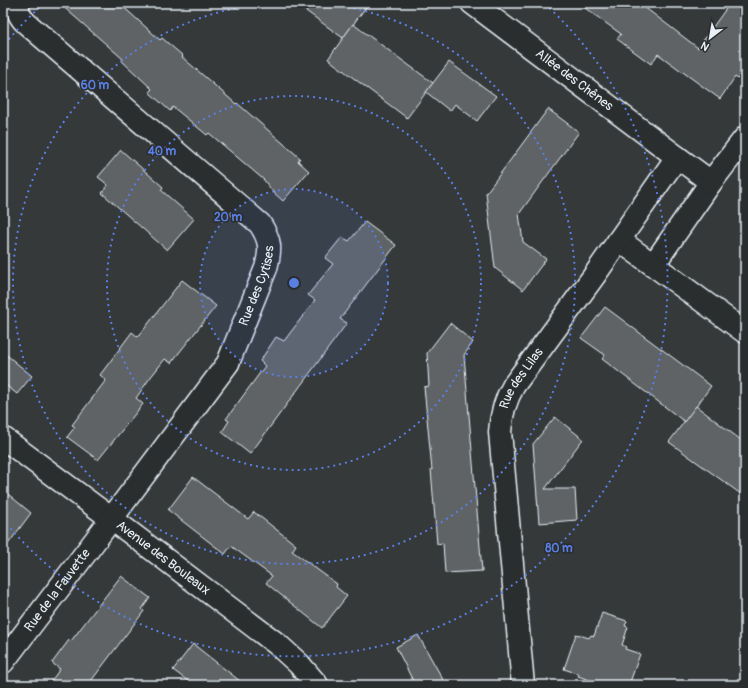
<svg xmlns="http://www.w3.org/2000/svg" width="748" height="688" viewBox="0 0 748 688" font-family="Pangolin,sans-serif">
  <style>
    .building { fill: #5f6365; stroke: #e8f1f8 }
    .lines { fill: none; stroke-linecap: round; stroke-linejoin: round }
    .minor-casing { stroke: #e8f1f8; stroke-width: 25 }
    .minor { stroke: #2a2d2e; stroke-width: 22 }
    .ring { fill: none; stroke: #5a7fe2; stroke-width: 2; stroke-dasharray: 2 4 }
    .labels { text-anchor: middle; dominant-baseline: central; stroke-width: 3; stroke-linejoin: round; paint-order: stroke }
    .street-label { font-size: 13px; fill: #e8f1f8; stroke: #2a2d2e }
    .centre { fill: #5a7fe2; stroke: #2a2d2e; stroke-width: 2 }
    .ring-label { font-size: 12px; text-anchor: middle; font-weight: bold; fill: #5a7fe2; stroke: #2a2d2e; stroke-width: 3; stroke-linejoin: round; paint-order: stroke }
  </style>
  <rect width="100%" height="100%" fill="#35393a"/>
  <filter id="ink" filterUnits="userSpaceOnUse"><feTurbulence type="fractalNoise" baseFrequency=".025" numOctaves="2"/><feDisplacementMap in="SourceGraphic" scale="8" xChannelSelector="R" yChannelSelector="G"/><feConvolveMatrix kernelMatrix="1 2 1 2 8 2 1 2 1" color-interpolation-filters="sRGB"/></filter>
  <g filter="url(#ink)">
    <g class="building">
      <path d="M 59,3 L 119,3 L 160,40 L 162,38 L 183,56 L 182,57 L 236,104 L 237,103 L 300,158 L 298,161 L 309,171 L 283,201 L 273,192 L 264,180 L 209,133 L 207,135 L 173,107 L 170,111 L 149,92 L 152,89 L 122,61 L 123,59 Z"/>
      <path d="M 295,3 L 369,3 L 343,38 Z"/>
      <path d="M 578,3 L 639,3 L 698,48 L 730,3 L 745,3 L 745,83 L 735,77 L 720,99 L 658,54 L 651,64 L 617,39 L 621,34 Z"/>
      <path d="M 353,24 L 433,83 L 407,118 L 328,59 Z"/>
      <path d="M 449,62 L 496,96 L 477,121 L 455,104 L 450,111 L 426,92 Z"/>
      <path d="M 548,109 L 579,132 L 519,214 L 523,242 L 546,259 L 523,290 L 495,268 L 486,193 Z"/>
      <path d="M 121,150 L 163,187 L 161,190 L 194,219 L 167,250 L 102,193 L 108,185 L 98,177 Z"/>
      <path d="M 365,222 L 396,245 L 340,319 L 347,323 L 250,454 L 222,432 L 229,421 L 226,419 L 265,366 L 260,361 L 276,337 L 284,341 L 315,300 L 308,295 L 333,264 L 325,258 L 342,237 L 349,241 Z"/>
      <path d="M 182,280 L 216,306 L 171,363 L 165,359 L 150,378 L 136,398 L 143,404 L 98,460 L 67,437 L 75,427 L 72,425 L 106,380 L 100,375 L 132,332 L 138,337 Z"/>
      <path d="M 605,307 L 711,386 L 685,422 L 602,359 L 605,355 L 581,338 Z"/>
      <path d="M 450,323 L 473,342 L 464,355 L 482,571 L 445,573 L 443,543 L 437,544 L 431,469 L 432,470 L 424,387 L 429,386 L 427,353 Z"/>
      <path d="M 3,352 L 32,376 L 17,394 L 3,383 Z"/>
      <path d="M 696,406 L 745,443 L 745,497 L 669,442 Z"/>
      <path d="M 555,417 L 583,439 L 545,489 L 575,489 L 577,520 L 539,523 L 533,444 Z"/>
      <path d="M 193,477 L 248,519 L 254,512 L 296,545 L 292,551 L 337,584 L 336,587 L 347,596 L 322,628 L 266,583 L 272,576 L 231,546 L 225,554 L 168,510 Z"/>
      <path d="M 3,490 L 31,513 L 3,551 Z"/>
      <path d="M 121,576 L 150,598 L 142,609 L 144,611 L 88,685 L 48,685 L 60,669 L 52,663 L 69,640 L 71,641 Z"/>
      <path d="M 602,613 L 627,621 L 625,626 L 628,627 L 622,645 L 626,647 L 625,649 L 640,654 L 629,685 L 603,685 L 578,676 L 579,674 L 564,669 L 576,634 L 589,638 L 591,635 L 594,636 Z"/>
      <path d="M 418,635 L 446,685 L 415,685 L 396,647 Z"/>
      <path d="M 193,644 L 245,685 L 193,685 L 173,670 Z"/>
    </g>
    <g class="lines">
      <g class="minor-casing">
        <g id="minor">
          <path id="s1" d="M 472,3 L 677,157 L 711,182 L 654,264"/>
          <path d="M 711,182 L 745,138"/>
          <path d="M 619,240 L 745,332"/>
          <path id="s2" d="M 3,438 L 132,534 L 277,644 L 299,664 L 317,685"/>
          <path id="s3" d="M 3,662 L 97,538 L 228,363 L 266,268 C 271,249 271,241 260,224 L 26,23 C 20,17 17,12 18,3"/>
          <path id="s4" d="M 523,685 L 500,432 C 501,414 505,400 514,385 L 594,276 L 677,157"/>
        </g>
      </g>
      <use href="#minor" class="minor"/>
    </g>
  </g>
  <circle cx="294" cy="283" r="94" fill="#5a7fe2" fill-opacity=".12"/>
  <g class="ring">
    <circle cx="294" cy="283" r="94"/>
    <circle cx="294" cy="283" r="187"/>
    <path d="M318 3A281 281 0 1 1 270 3"/>
    <path d="M5 44A375 375 0 0 1 43 4M545 4A375 375 0 1 1 5 522"/>
  </g>
  <g class="labels">
    <g class="street-label">
      <text stroke="none"><textPath href="#s1" startOffset="128">Allée des Chênes</textPath></text>
      <text stroke="none"><textPath href="#s3" startOffset="457">Rue des Cytises</textPath></text>
      <text stroke="none"><textPath href="#s4" startOffset="313">Rue des Lilas</textPath></text>
      <text stroke="none"><textPath href="#s2" startOffset="200">Avenue des Bouleaux</textPath></text>
      <text stroke="none"><textPath href="#s3" startOffset="90">Rue de la Fauvette</textPath></text>
    </g>
  </g>
  <circle cx="294" cy="283" r="6" class="centre"/>
  <g class="ring-label">
    <text x="95" y="89">60 m</text>
    <text x="162" y="155">40 m</text>
    <text x="228" y="221">20 m</text>
    <text x="559" y="552">80 m</text>
  </g>
  <rect width="748" height="688" fill="none" stroke="#2a2d2e" stroke-width="16"/>
  <rect x="8" y="8" width="732" height="672" fill="none" stroke="#e8f1f8" stroke-width="1.5" filter="url(#ink)"/>
  <g transform="translate(710 38) rotate(211)" stroke="#2a2d2e" stroke-width="3" paint-order="stroke">
  <path d="M0-3L7 15L0 10L-7 15Z" fill="#e8f1f8"/>
  <text y="-6" font-size="11" font-weight="bold" text-anchor="middle" fill="#e8f1f8">N</text>
  </g>
</svg>
